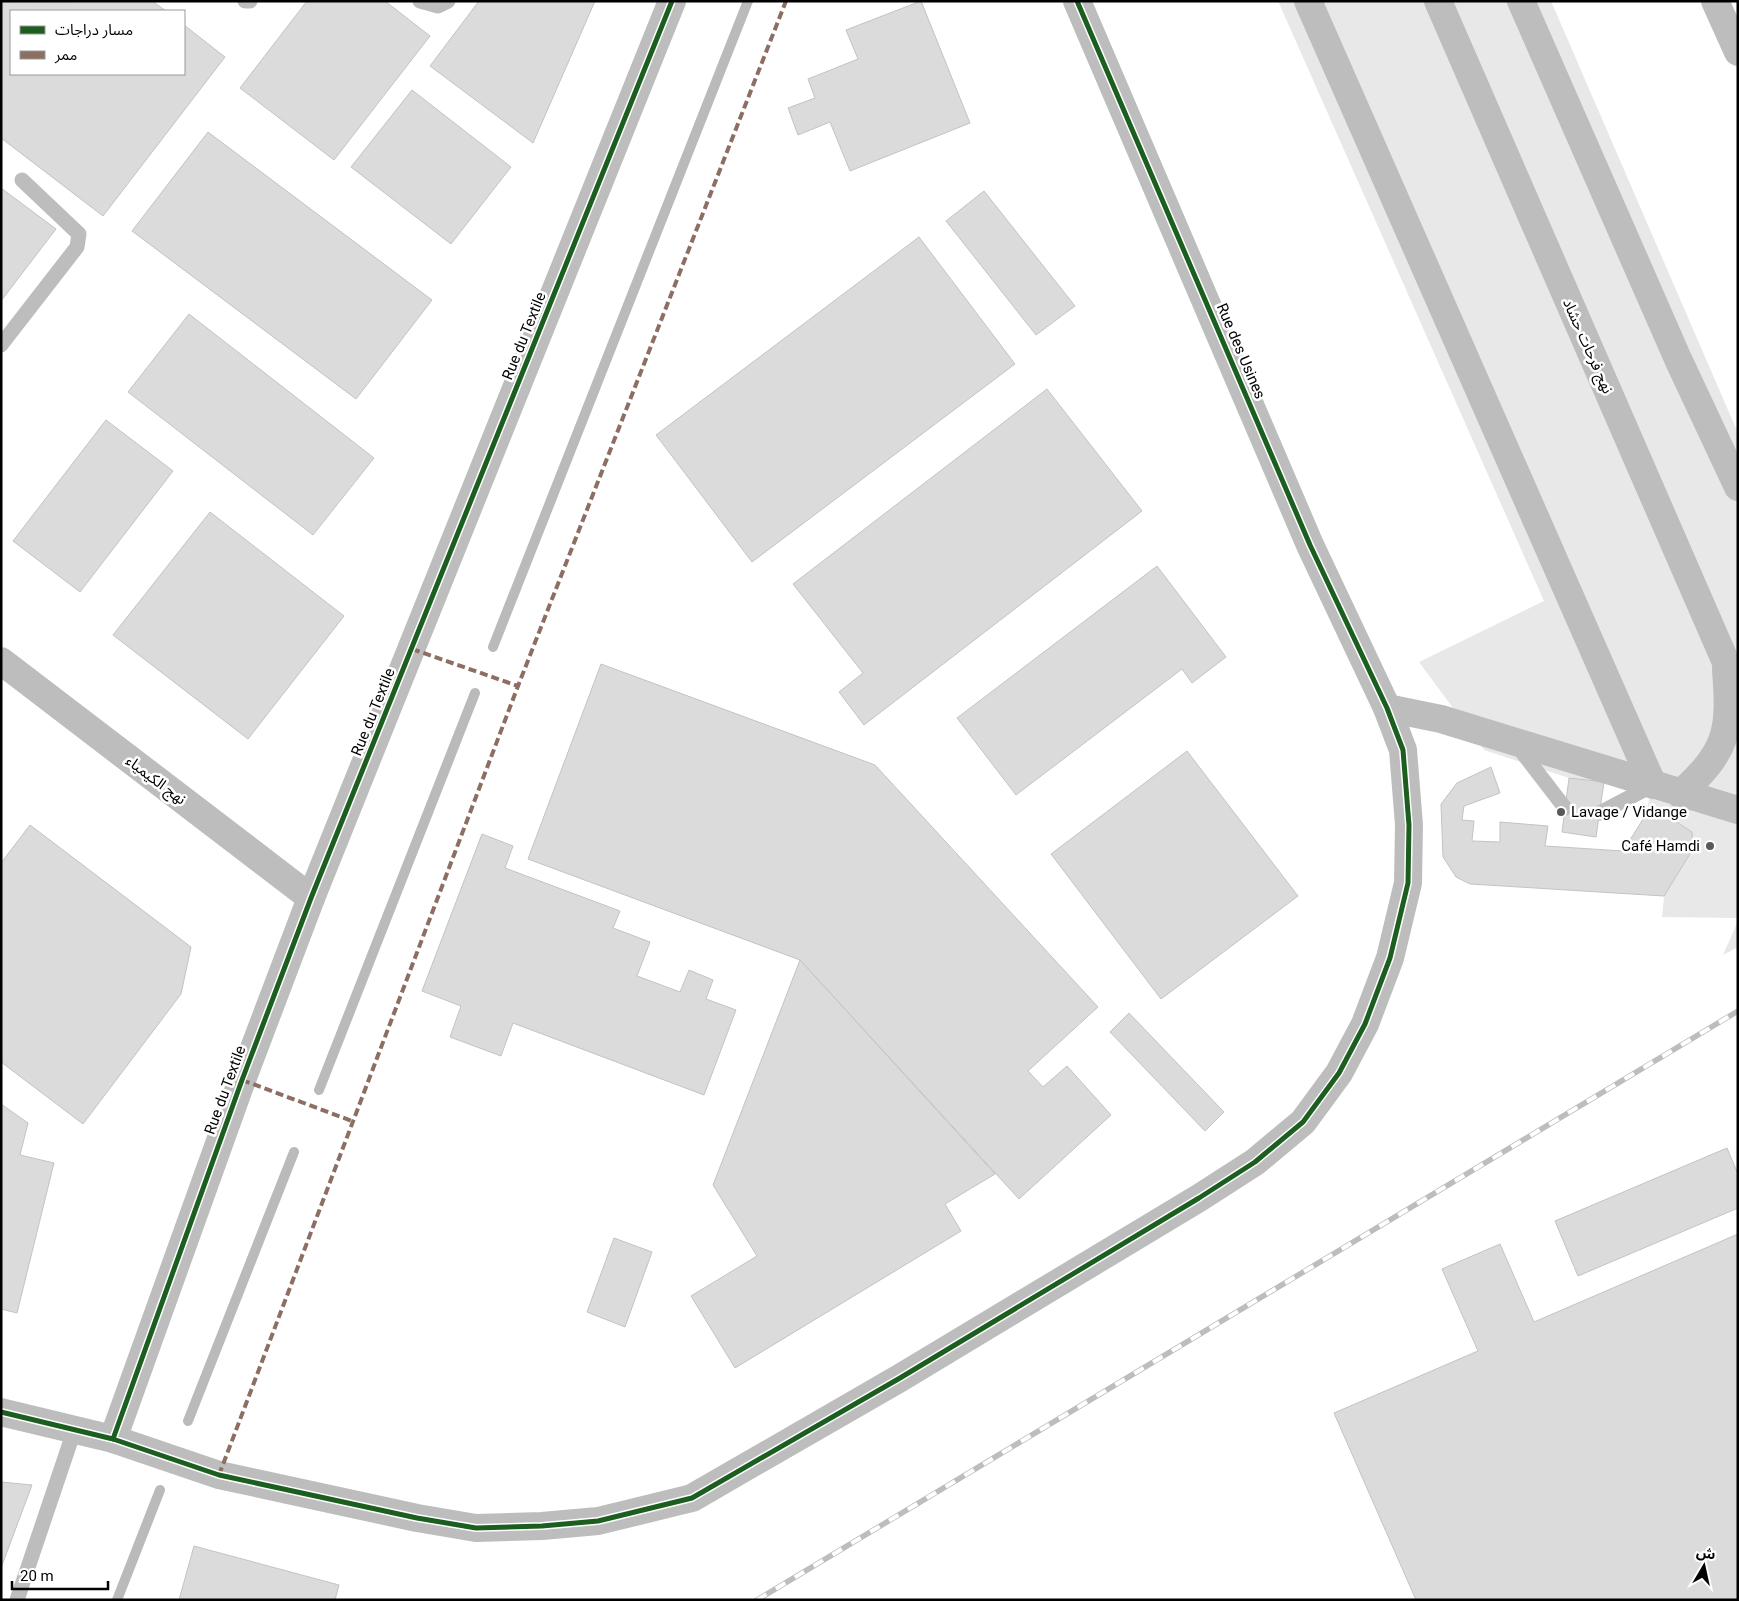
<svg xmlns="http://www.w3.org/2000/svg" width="1739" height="1601" viewBox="0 0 1739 1601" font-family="Roboto,'Noto Sans Arabic',sans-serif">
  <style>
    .green { fill: #e8e8e8 }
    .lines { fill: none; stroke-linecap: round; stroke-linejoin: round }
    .stream { stroke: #bababa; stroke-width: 10 }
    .building { fill: #dbdbdb; stroke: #c3c3c3 }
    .lane { stroke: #bdbdbd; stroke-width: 15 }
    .street { stroke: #bdbdbd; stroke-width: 28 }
    .rail-casing { stroke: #bdbdbd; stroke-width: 5.5 }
    .rail { stroke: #fff; stroke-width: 4; stroke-dasharray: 11; stroke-linecap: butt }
    .quiet { stroke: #8d6e63; stroke-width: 4; stroke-dasharray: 8 4; stroke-linecap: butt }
    .cycleway-casing { stroke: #fff; stroke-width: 8 }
    .cycleway { stroke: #1b5e20; stroke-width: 5 }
    .poi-dot { fill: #595959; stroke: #fff; stroke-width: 2 }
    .labels { text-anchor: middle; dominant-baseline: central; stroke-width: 5; stroke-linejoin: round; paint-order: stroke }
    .street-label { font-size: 15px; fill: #000; stroke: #fff }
    .poi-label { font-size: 15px; fill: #000; stroke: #fff; text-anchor: start }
  </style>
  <rect width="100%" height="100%" fill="#fff"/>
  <g class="green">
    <path d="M 1278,1 L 1551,1 L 1738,433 L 1738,918 L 1662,917 L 1664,896 L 1693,849 L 1692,832 L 1661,812 L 1645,816 L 1650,796 L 1604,782 L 1569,778 L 1484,750 L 1419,662 L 1544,601 Z"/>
    <path d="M 1738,921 L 1738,947 L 1723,955 Z"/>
  </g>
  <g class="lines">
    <g class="stream">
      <path d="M 493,647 L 748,1"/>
      <path d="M 319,1090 L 475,693"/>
      <path d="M 188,1421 L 294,1152"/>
      <path d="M 117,1600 L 160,1490"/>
    </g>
  </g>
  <g class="building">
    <path d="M 152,1 L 166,11 L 11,11 L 11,74 L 184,74 L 184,25 L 225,57 L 103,216 L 1,138 L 1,2 Z"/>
    <path d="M 307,1 L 385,1 L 430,36 L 334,160 L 240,88 Z"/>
    <path d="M 479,1 L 595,1 L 533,143 L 430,66 Z"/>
    <path d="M 921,1 L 970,123 L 850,171 L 830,122 L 798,135 L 788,108 L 815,98 L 808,79 L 858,59 L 846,30 Z"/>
    <path d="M 412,90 L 511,167 L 451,244 L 351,167 Z"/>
    <path d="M 208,132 L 432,300 L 356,399 L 132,231 Z"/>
    <path d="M 1,188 L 56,229 L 1,301 Z"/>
    <path d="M 984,191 L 1075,306 L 1036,335 L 946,221 Z"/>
    <path d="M 919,237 L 1015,364 L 752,562 L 656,435 Z"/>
    <path d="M 189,314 L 374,458 L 313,535 L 128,392 Z"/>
    <path d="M 1047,389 L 1142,511 L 864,725 L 839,692 L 863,673 L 793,584 Z"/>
    <path d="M 106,420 L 173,471 L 80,592 L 13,541 Z"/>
    <path d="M 210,512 L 344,616 L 248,739 L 113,635 Z"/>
    <path d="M 1157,566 L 1226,657 L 1192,683 L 1182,669 L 1016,795 L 957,718 Z"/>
    <path d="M 601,664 L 875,765 L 1098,1007 L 1028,1071 L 1043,1087 L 1067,1066 L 1111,1115 L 1019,1199 L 800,960 L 528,859 Z"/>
    <path d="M 1187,751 L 1298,896 L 1161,999 L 1051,854 Z"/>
    <path d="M 1491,767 L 1500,793 L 1464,806 L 1462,820 L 1474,821 L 1472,841 L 1500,842 L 1500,822 L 1548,826 L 1545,846 L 1623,851 L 1645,816 L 1661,812 L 1692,832 L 1693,849 L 1664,896 L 1470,884 L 1456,877 L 1443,857 L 1441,804 L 1457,783 Z"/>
    <path d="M 1569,778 L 1604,782 L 1596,837 L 1562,832 Z"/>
    <path d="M 30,825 L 191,947 L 181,994 L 83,1124 L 1,1062 L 1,863 Z"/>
    <path d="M 482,834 L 513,846 L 505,868 L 620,911 L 613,928 L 650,942 L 637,976 L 680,992 L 689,970 L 713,980 L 706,999 L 736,1010 L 704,1095 L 513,1023 L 501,1056 L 450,1037 L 461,1006 L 422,991 Z"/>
    <path d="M 800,960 L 995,1174 L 945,1204 L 961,1231 L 735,1368 L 691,1296 L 757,1256 L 713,1185 Z"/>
    <path d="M 1129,1013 L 1224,1112 L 1205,1131 L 1110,1032 Z"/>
    <path d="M 1,1104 L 28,1123 L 20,1155 L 54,1163 L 17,1313 L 1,1309 Z"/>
    <path d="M 1727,1148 L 1738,1174 L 1738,1208 L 1578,1276 L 1555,1221 Z"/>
    <path d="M 1738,1234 L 1738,1600 L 1416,1600 L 1334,1413 L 1478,1351 L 1442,1269 L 1500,1244 L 1534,1322 Z"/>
    <path d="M 614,1238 L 652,1252 L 625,1327 L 587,1312 Z"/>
    <path d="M 1,1482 L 32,1485 L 1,1568 Z"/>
    <path d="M 194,1546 L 339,1585 L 335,1600 L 179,1600 Z"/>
  </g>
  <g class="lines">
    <g class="lane">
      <path d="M 245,1 L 250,1"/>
      <path d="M 420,1 L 438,6 L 448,1"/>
      <path d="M 1,345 L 77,247 L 79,234 L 22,180"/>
      <path d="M 1515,743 L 1565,808"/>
      <path d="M 1600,813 L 1653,785"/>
      <path d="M 17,1600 L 74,1431"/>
    </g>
    <g class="street">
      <path d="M 1308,1 L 1653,785"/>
      <path d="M 1438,1 L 1738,690"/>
      <path d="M 1521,1 L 1678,359 L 1738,487"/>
      <path d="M 1715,1 L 1738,52"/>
      <path d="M 1,661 L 311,898"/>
      <path d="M 1387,708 L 1441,719 L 1738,810"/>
      <path d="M 1680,794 C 1727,751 1731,733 1726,670"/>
      <path d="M 1,1412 L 113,1439 L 219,1475 L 417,1518 L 476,1528 L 542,1526 L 598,1521 L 692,1498 L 900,1378 L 1199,1198 L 1255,1162 L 1303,1122 L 1339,1073 L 1365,1024 L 1390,958 L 1408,883 L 1409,825 L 1403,750 L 1387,708 L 1310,545 L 1077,1"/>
      <path d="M 113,1439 L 242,1080 L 311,898 L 672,1"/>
    </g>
    <g class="rail-casing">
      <path id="rail" d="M 757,1600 L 1738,1011"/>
    </g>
    <use href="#rail" class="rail"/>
    <g class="quiet">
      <path d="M 412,649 L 518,686"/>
      <path d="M 242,1080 L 352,1121"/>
      <path d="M 219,1475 L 518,686 L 786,1"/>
    </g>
    <g class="cycleway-casing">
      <g id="cycleway">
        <path d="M 1,1412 L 113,1439 L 219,1475 L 417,1518 L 476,1528 L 542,1526 L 598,1521 L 692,1498 L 900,1378 L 1199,1198 L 1255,1162 L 1303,1122 L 1339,1073 L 1365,1024 L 1390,958 L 1408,883 L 1409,825 L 1403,750 L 1387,708 L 1310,545 L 1077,1"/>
        <path d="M 113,1439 L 242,1080 L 311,898 L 672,1"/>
      </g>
    </g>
    <use href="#cycleway" class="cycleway"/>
  </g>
  <g class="poi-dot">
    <circle cx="1561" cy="812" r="5"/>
    <circle cx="1710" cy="846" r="5"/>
  </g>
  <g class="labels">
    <g class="street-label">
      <text transform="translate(524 336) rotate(-68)">Rue du Textile</text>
      <text transform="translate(1588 346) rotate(66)">نهج فرحات حشاد</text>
      <text transform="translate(1241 351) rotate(67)">Rue des Usines</text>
      <text transform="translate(373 712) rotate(-68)">Rue du Textile</text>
      <text transform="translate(156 780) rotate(37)">نهج الكيمياء</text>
      <text transform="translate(225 1090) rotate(-70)">Rue du Textile</text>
    </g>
    <g class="poi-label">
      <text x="1571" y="812">Lavage / Vidange</text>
      <text x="1700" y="846" text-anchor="end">Café Hamdi</text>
    </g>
  </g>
  <rect width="1739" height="1601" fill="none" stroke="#000000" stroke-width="5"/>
  <rect x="10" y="10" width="175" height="65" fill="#ffffff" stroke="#999999"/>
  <rect x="20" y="26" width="25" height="8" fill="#1b5e20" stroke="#999999"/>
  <text x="55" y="35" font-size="15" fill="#000000">مسار دراجات</text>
  <rect x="20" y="51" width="25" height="8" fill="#8d6e63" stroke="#999999"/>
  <text x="55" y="60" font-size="15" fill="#000000">ممر</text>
  <g transform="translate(1704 1566) rotate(9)" stroke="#ffffff" stroke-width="4" paint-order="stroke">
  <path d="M0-4L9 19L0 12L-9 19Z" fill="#000000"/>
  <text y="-8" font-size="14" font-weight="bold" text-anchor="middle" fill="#000000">ش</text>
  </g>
  <path d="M12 1581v8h96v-8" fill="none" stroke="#000000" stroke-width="2.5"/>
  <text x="20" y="1581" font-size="15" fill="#000000" stroke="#ffffff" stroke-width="4" paint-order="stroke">20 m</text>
</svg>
